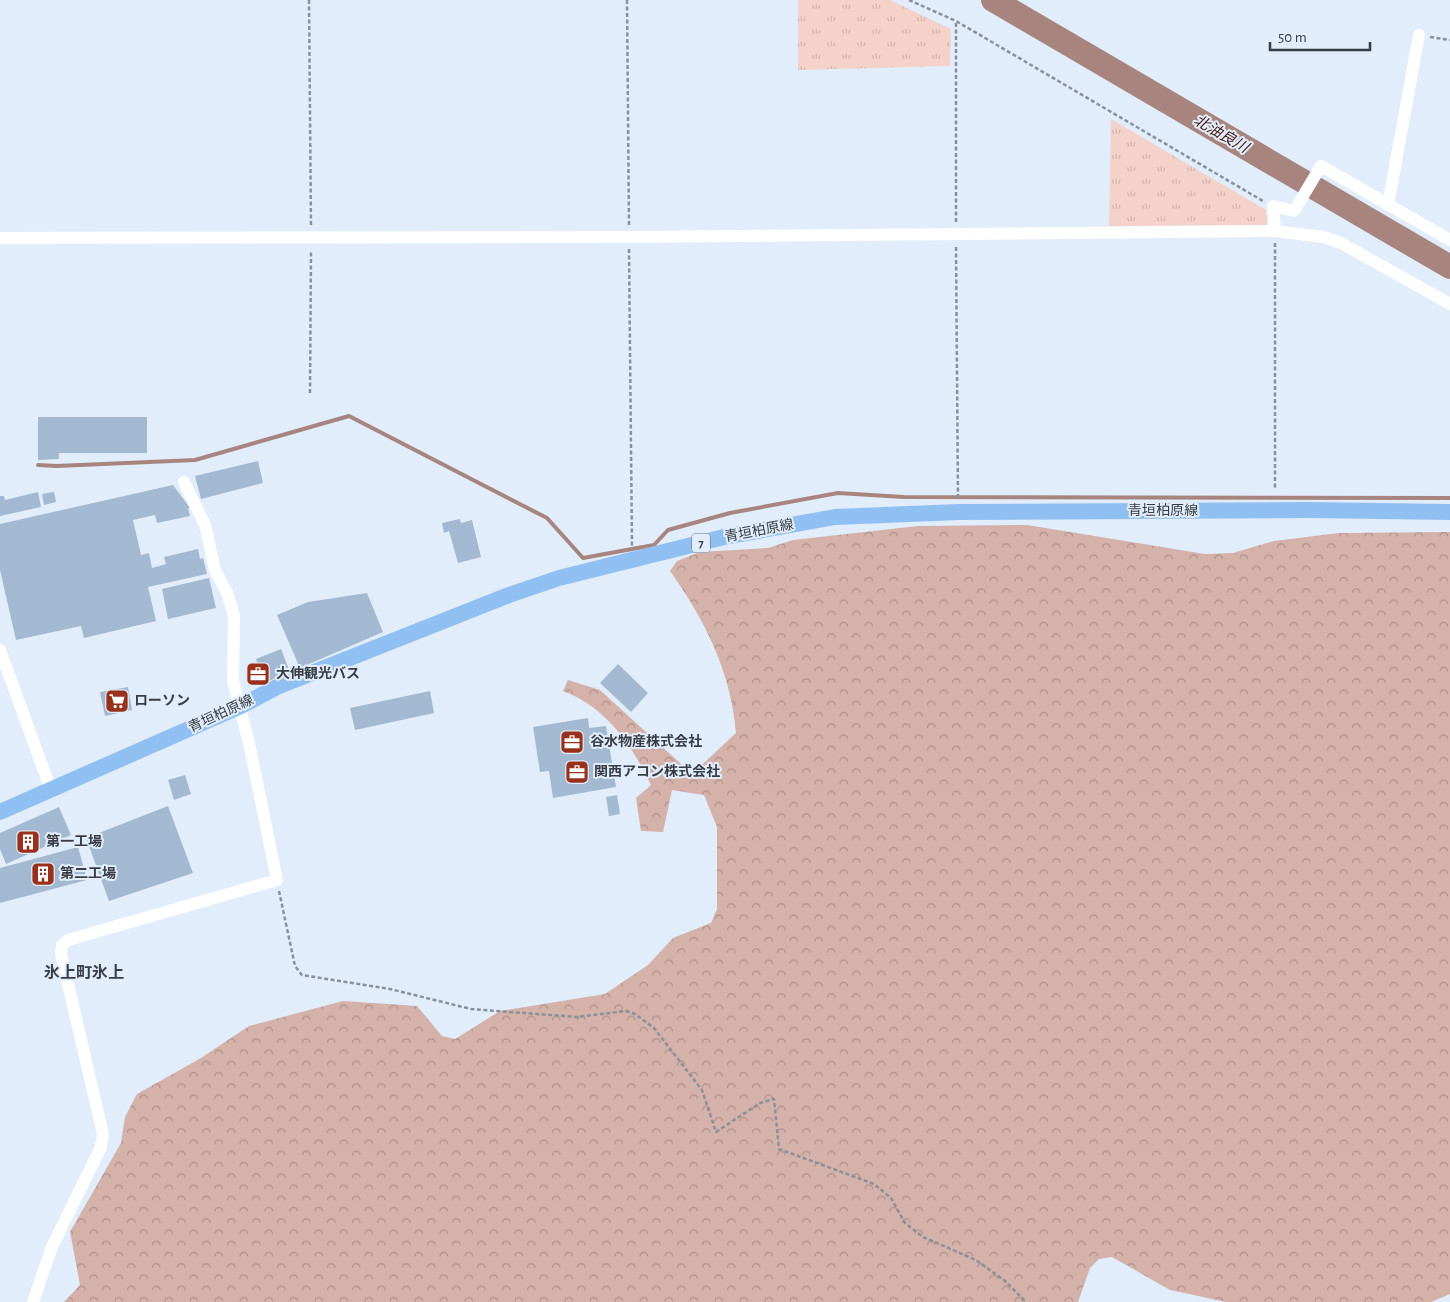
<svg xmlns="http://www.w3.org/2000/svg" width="1450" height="1302" viewBox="0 0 1450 1302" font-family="'Alegreya Sans','Noto Sans JP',sans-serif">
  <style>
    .grass { fill: url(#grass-tufts) }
    .forest { fill: url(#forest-crowns) }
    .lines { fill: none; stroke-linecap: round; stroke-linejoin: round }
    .stream { stroke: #a7857e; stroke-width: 4 }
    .river { stroke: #a7857e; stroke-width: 24 }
    .building { fill: #a3b9d1 }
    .path { stroke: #89909a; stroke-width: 2.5; stroke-dasharray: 4 2.5; stroke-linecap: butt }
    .minor { stroke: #fff; stroke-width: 12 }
    .major { stroke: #90bff2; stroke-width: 16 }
    .labels { text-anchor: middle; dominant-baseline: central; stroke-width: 4; stroke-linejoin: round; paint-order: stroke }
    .shield { fill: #e1edfb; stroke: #6b727a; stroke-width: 1 }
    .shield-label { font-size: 12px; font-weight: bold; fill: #393d43 }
    .street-label { font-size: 14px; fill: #393d43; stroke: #e1edfb }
    .poi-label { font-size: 14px; font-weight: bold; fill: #393d43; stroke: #e1edfb; text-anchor: start }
    .water-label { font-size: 15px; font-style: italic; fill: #491b12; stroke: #e1edfb }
    .quarter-label { font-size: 16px; font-weight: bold; fill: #393d43; stroke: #e1edfb }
  </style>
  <defs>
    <pattern id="grass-tufts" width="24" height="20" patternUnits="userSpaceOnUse" patternTransform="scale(1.25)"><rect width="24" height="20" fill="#f4d1c9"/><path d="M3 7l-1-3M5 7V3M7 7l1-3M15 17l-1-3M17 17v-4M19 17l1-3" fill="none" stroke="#d2b4ae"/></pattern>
    <pattern id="forest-crowns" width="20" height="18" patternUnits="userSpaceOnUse" patternTransform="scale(1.25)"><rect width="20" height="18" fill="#d4b1a9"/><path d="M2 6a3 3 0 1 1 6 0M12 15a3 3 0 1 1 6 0" fill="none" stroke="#ad918b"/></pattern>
  </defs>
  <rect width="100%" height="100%" fill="#e1edfb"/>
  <g class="grass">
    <path d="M 798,0 L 890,0 L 951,29 L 950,66 L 798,70 Z"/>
    <path d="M 1111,119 L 1266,210 L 1267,225 L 1109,226 Z"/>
  </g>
  <path class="forest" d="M 1027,525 L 1205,554 L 1233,553 L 1274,541 L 1339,533 L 1450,532 L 1450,1294 L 1431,1302 L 1226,1302 L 1170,1290 L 1112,1257 L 1099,1259 L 1090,1268 L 1078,1302 L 64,1302 L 80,1285 L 70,1232 L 121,1143 L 125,1117 L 137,1094 L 201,1058 L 249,1026 L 343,1001 L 417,1006 L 442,1036 L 455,1039 L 500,1011 L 605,994 L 648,965 L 673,938 L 711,923 L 717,909 L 717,827 L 704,795 L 672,790 L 663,832 L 641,831 L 636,798 L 651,785 C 632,745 606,707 563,691 L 568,680 L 600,690 L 692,774 L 736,733 C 731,672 705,620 670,571 L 677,561 L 700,552 L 768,548 L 793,540 L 918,526 Z"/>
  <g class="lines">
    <path class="stream" d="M 38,465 L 57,466 L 195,460 L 349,416 L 547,518 L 583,558 L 654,545 L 668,530 L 730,513 L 838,493 L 904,497 L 1450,498"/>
    <path class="river" d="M 993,0 L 1450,267"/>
  </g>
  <g class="building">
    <path d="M 38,417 L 147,417 L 147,453 L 59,453 L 59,459 L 38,460 Z"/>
    <path d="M 258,461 L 263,483 L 201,499 L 195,476 Z"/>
    <path d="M 173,485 L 190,508 L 188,508 L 190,516 L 157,523 L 155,515 L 133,520 L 141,555 L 149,553 L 152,568 L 166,564 L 164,557 L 198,549 L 200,559 L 203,558 L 207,574 L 148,587 L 156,621 L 84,638 L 81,626 L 16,640 L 0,570 L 0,524 Z"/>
    <path d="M 38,492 L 41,507 L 0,516 L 0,496 L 4,496 L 5,500 Z"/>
    <path d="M 54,492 L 56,502 L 44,505 L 42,494 Z"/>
    <path d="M 460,519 L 461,523 L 472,520 L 481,557 L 458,563 L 449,531 L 444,533 L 442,523 Z"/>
    <path d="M 209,578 L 216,608 L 168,619 L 162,589 Z"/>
    <path d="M 367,593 L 383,632 L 300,668 L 277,615 L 308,602 Z"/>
    <path d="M 281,649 L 290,672 L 257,686 L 251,673 L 260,669 L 256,659 Z"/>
    <path d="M 618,664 L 648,693 L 631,712 L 600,683 Z"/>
    <path d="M 128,687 L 132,710 L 105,716 L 100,692 Z"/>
    <path d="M 430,691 L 434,713 L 355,730 L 350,708 Z"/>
    <path d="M 588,718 L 589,728 L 606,726 L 616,787 L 553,798 L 549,771 L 540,772 L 533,727 Z"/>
    <path d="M 185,775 L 191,794 L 174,800 L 168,780 Z"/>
    <path d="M 617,795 L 620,814 L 609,816 L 606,797 Z"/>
    <path d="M 168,806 L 193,873 L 109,901 L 86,838 Z"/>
    <path d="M 59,807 L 71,835 L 6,864 L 0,849 L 0,833 Z"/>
    <path d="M 78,847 L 87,880 L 0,903 L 0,868 Z"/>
  </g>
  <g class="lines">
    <g class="path">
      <path d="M 309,0 L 311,227"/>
      <path d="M 627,0 L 629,226"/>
      <path d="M 909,0 L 956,21 L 1263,201"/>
      <path d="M 1430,37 L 1450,40"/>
      <path d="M 956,222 L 956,21"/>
      <path d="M 1275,243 L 1275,489"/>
      <path d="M 956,247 L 958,499"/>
      <path d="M 629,249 L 632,546"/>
      <path d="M 310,393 L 311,250"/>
      <path d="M 279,891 L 295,966 L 302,975 L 390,989 L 471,1009 L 577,1017 L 626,1011 L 635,1014 L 654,1028 L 702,1090 L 716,1132 L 760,1103 L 774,1099 L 779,1149 L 874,1184 L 891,1198 L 905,1223 L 923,1237 L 976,1260 L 1005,1281 L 1026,1302"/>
    </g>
    <g class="minor">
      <path d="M 1388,205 L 1419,35"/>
      <path d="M 1275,231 L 1273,206 L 1294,211 L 1321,166 L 1450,240"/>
      <path d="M 0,238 L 629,237 L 1275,231 L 1324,237 L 1341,243 L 1450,304"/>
      <path d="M 0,650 L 51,790"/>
      <path d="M 33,1302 L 52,1247 L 101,1147 L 103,1134 L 61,954 L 62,945 L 68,940 L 277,880 L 249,743 L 233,681 L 234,616 L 228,595 L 215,570 L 205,525 L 184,482"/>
    </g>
    <path class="major" d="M 0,812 L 241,706 L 279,686 L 509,595 L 559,578 L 724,537 L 835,517 L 959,512 L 1308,510 L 1450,512"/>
  </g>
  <defs>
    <g id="office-square" transform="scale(1.25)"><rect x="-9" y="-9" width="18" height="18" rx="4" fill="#99301c" stroke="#e1edfb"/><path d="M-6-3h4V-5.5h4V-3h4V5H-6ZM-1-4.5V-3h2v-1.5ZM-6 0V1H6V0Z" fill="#fff"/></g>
    <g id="supermarket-square" transform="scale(1.25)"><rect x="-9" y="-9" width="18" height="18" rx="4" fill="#99301c" stroke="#e1edfb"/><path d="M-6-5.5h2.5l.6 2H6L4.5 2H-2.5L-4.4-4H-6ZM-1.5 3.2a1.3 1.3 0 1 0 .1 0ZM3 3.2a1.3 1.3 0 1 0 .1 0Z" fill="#fff"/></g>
    <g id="building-square" transform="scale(1.25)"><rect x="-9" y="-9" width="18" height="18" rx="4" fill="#99301c" stroke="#e1edfb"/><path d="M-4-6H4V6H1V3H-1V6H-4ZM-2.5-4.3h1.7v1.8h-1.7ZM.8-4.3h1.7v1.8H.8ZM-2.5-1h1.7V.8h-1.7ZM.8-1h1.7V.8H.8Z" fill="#fff"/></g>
  </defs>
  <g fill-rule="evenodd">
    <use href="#office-square" x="258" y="674"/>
    <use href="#supermarket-square" x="117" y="701"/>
    <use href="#office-square" x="572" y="742"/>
    <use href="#office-square" x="577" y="772"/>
    <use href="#building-square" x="28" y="842"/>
    <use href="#building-square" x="43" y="874"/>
  </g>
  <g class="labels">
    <rect class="shield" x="692" y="533.5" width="18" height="19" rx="4"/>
    <g class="shield-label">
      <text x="701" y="543">7</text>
    </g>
    <g class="street-label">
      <text x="1163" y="511">青垣柏原線</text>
      <text transform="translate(759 531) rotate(-11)">青垣柏原線</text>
      <text transform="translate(221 714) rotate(-25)">青垣柏原線</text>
    </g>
    <g class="poi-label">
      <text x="276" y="674">大伸観光バス</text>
      <text x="134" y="701">ローソン</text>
      <text x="590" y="742">谷水物産株式会社</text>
      <text x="594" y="772">関西アコン株式会社</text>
      <text x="46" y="842">第一工場</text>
      <text x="60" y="874">第二工場</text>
    </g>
    <g class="water-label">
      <text transform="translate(1221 134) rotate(30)">北油良川</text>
    </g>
    <g class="quarter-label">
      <text x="84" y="973">氷上町氷上</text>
    </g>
  </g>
  <path d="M1270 42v8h100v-8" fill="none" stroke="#393d43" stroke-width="2.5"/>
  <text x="1278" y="42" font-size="15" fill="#393d43" stroke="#e1edfb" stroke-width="4" paint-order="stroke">50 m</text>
</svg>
